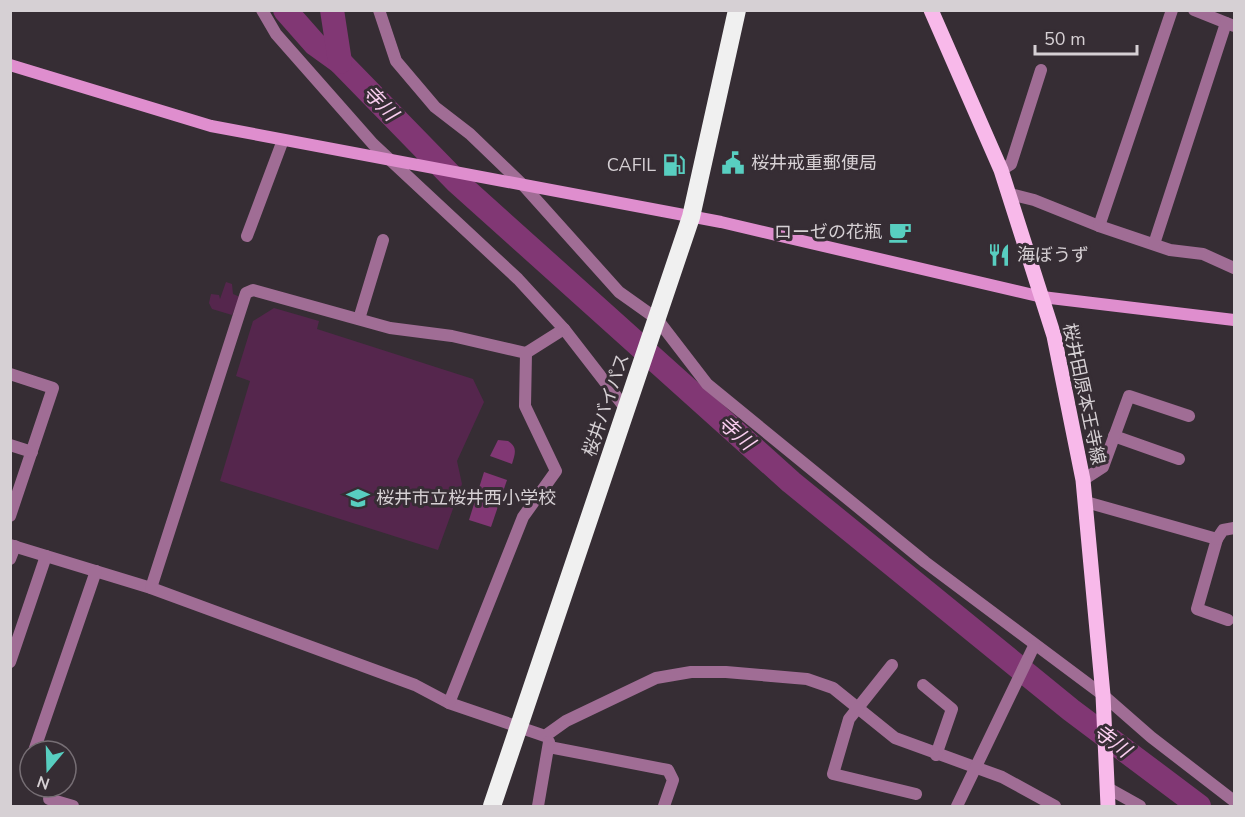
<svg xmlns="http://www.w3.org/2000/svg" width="1245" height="817" viewBox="0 0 1245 817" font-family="'Nunito Sans','Noto Sans JP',sans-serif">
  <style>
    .green { fill: #55264d }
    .water { fill: #813774 }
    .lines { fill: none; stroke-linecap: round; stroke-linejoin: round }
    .river { stroke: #813774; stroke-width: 24 }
    .street { stroke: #a06d95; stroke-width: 12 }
    .secondary { stroke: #df8ece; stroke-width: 12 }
    .primary { stroke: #f8b9ea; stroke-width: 15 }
    .highway { stroke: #f0f0f0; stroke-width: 18 }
    .labels { text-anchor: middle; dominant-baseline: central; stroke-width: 6; stroke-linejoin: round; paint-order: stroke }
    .poi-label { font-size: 18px; fill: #d6d0d4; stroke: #362d34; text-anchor: start }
    .street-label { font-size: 18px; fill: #d6d0d4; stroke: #362d34 }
    .water-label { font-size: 20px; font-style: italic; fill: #facff0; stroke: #362d34 }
  </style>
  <rect width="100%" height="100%" fill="#362d34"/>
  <g class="green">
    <path d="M 226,282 L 232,284 L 233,294 L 240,297 L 232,315 L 212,309 L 209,303 L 211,294 L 219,295 L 220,299 Z"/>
    <path d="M 274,308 L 319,321 L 317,329 L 473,379 L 484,402 L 457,461 L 462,484 L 438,550 L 220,481 L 250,381 L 236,376 L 253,321 Z"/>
  </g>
  <g class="water">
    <path d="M 498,440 L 508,441 C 518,447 515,454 512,464 L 490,456 Z"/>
    <path d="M 484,472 L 507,480 L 491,527 L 469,520 Z"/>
  </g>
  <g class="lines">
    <g class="river">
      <path d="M 285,10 L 315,44 L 340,62 L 457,182 L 791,482 L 1071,710 L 1199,806"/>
      <path d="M 332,10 L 340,62"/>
    </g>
    <g class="street">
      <path d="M 262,10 L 276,34 L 373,144 L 518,279 L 564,329 L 526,353"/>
      <path d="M 379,10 L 396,61 L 435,107 L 470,134 L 523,185 L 619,292 L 657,319 L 707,384 L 925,562 L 1103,695 L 1151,737 L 1234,801"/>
      <path d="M 1194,10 L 1234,26"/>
      <path d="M 1001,170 L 1011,164 L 1041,70"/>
      <path d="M 1010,194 L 1034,200 L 1099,226 L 1170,250 L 1203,254 L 1234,268"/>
      <path d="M 1099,226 L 1172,10"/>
      <path d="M 247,236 L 283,140"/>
      <path d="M 1154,244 L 1226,23"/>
      <path d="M 359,319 L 383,240"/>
      <path d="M 564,329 L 626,409"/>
      <path d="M 10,374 L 53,388 L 10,516"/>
      <path d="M 1114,436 L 1179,459"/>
      <path d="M 10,445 L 32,452"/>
      <path d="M 1083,480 L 1103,467 L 1129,396 L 1189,416"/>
      <path d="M 1086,502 L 1217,539 L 1197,609 L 1228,620"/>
      <path d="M 1217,539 L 1223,530 L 1234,528"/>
      <path d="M 10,545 L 151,588 L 415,685 L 449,703 L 545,736 L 566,721 L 656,678 L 691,672 L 726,672 L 807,679 L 833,688 L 895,738 L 1002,777 L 1055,806"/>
      <path d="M 10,559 L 15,546"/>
      <path d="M 151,588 L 246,293 L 253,290 L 390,328 L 452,336 L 526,353 L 525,406 L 556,471 L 523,517 L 449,703"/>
      <path d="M 10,662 L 46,556"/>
      <path d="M 892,665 L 849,719 L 833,774 L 916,794"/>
      <path d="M 923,685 L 952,709 L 936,755"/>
      <path d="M 549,747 L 668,770 L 673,780 L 664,806"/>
      <path d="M 34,751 L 96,571"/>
      <path d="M 30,763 L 30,768"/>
      <path d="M 53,787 L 49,799 L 73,806"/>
      <path d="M 1106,787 L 1140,806"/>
      <path d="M 538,806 L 549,742"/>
      <path d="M 957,806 L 1034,646"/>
    </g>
    <path class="secondary" d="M 10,65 L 211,126 L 721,222 L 1042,297 L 1234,320"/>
    <path class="primary" d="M 931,10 L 1001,170 L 1054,336 L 1083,480 L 1103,695 L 1108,806"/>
    <path class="highway" d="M 492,806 L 691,217 L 737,10"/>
  </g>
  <defs>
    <g id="civic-bare" transform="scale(1.8)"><path d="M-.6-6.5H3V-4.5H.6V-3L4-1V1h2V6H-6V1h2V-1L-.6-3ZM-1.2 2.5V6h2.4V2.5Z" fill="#58cec0" stroke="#362d34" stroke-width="2.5" paint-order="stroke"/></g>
    <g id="fuel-bare" transform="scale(1.8)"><path d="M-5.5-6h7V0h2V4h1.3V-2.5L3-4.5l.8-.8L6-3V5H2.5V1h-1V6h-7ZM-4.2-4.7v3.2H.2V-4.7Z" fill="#58cec0" stroke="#362d34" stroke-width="2.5" paint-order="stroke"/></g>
    <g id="cafe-bare" transform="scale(1.8)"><path d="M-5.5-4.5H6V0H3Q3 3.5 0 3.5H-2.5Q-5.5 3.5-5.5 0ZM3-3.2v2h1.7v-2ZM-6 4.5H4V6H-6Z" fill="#58cec0" stroke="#362d34" stroke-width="2.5" paint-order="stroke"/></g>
    <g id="restaurant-bare" transform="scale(1.8)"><path d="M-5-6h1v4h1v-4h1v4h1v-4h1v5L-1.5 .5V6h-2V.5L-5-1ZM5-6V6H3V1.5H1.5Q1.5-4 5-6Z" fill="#58cec0" stroke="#362d34" stroke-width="2.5" paint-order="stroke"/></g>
    <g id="school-bare" transform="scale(1.8)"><path d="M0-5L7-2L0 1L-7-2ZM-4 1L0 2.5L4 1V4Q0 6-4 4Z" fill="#58cec0" stroke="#362d34" stroke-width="2.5" paint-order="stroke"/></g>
  </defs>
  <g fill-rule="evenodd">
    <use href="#civic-bare" x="733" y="163"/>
    <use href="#fuel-bare" x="674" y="165"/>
    <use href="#cafe-bare" x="900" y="232"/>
    <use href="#restaurant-bare" x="999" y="255"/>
    <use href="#school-bare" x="358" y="498"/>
  </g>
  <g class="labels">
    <g class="poi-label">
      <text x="751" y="163">桜井戒重郵便局</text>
      <text x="656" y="165" text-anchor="end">CAFIL</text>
      <text x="882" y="232" text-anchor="end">ローゼの花瓶</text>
      <text x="1017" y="255">海ぼうず</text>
      <text x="376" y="498">桜井市立桜井西小学校</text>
    </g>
    <g class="street-label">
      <text transform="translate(1084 394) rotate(78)">桜井田原本王寺線</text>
      <text transform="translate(606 405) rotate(-71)">桜井バイパス</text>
    </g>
    <g class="water-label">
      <text transform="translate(380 103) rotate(46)">寺川</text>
      <text transform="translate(736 433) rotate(42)">寺川</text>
      <text transform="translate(1112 741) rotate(37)">寺川</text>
    </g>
  </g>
  <rect width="1245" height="817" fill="none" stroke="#d6d0d4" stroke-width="24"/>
  <g transform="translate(48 769) rotate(199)"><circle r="28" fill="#362d34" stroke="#766e74" stroke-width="1.5"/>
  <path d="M0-4.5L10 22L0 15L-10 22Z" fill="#58cec0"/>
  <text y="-9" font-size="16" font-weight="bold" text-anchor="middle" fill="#d6d0d4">N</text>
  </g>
  <path d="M1035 45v9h102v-9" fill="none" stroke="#d6d0d4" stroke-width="3"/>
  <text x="1044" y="45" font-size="18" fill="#d6d0d4" stroke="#362d34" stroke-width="4.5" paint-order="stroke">50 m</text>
</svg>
